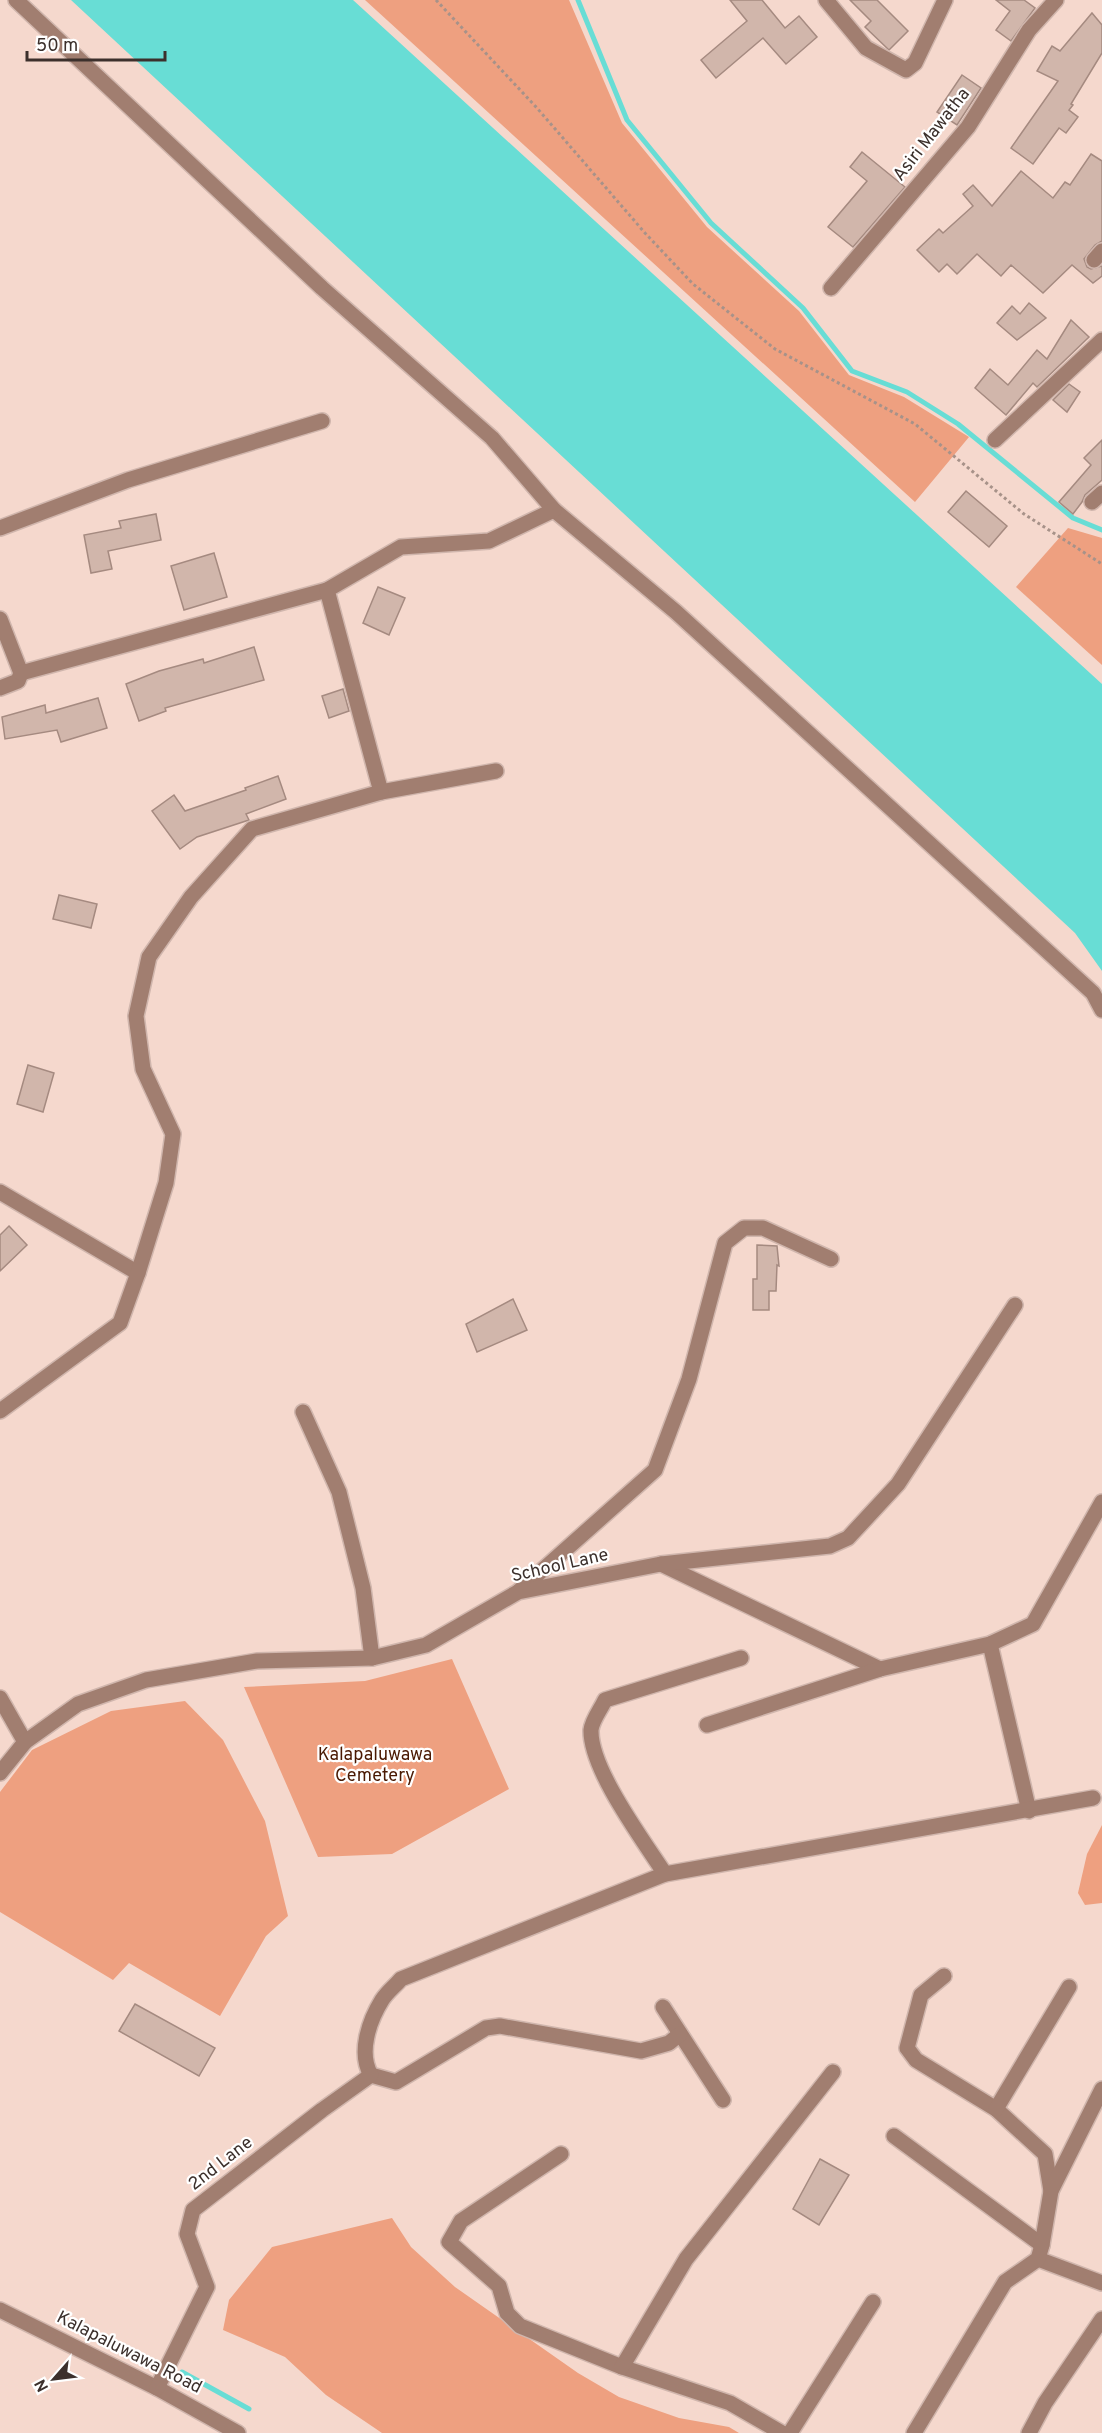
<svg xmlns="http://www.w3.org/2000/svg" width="1102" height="2433" viewBox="0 0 1102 2433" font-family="Overpass,sans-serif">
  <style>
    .green { fill: #eea080 }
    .water { fill: #68ddd5 }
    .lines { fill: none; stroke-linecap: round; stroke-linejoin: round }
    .stream { stroke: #68ddd5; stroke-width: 5 }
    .building { fill: #d1b6ab; stroke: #a58a80; stroke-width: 1.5 }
    .minor-casing { stroke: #d0b6ad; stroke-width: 18 }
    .path { stroke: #a79289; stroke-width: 3; stroke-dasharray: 3 3; stroke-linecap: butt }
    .minor { stroke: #a17e70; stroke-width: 15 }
    .labels { text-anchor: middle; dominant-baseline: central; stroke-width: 4.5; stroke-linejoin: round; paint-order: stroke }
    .street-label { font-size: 18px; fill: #3c302c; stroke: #fff }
    .park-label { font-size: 18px; fill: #4a1902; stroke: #fff }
  </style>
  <rect width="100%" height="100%" fill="#f5d8cd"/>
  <g class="green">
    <path d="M 365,0 L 569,0 L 622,123 L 707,227 L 799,311 L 849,375 L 904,397 L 969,437 L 915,502 Z"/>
    <path d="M 1068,528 L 1102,538 L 1102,665 L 1016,587 Z"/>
    <path d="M 452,1659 L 509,1789 L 392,1854 L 318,1857 L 244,1687 L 365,1681 Z"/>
    <path d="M 185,1701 L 223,1740 L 265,1821 L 288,1916 L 266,1936 L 220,2016 L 129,1963 L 113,1980 L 0,1912 L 0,1792 L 32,1750 L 111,1711 Z"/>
    <path d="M 1102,1825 L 1102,1903 L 1085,1905 L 1078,1893 L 1087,1854 Z"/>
    <path d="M 392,2218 L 411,2247 L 455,2287 L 578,2373 L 619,2397 L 679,2418 L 729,2427 L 739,2433 L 382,2433 L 326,2395 L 285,2357 L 223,2330 L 229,2300 L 272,2247 Z"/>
  </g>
  <path class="water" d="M 71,0 L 353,0 L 1102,684 L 1102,971 L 1075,933 Z"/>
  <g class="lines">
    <g class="stream">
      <path d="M 578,0 L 627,120 L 711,223 L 803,308 L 852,371 L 907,392 L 958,424 L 1073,518 L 1102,530"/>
      <path d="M 182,2372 L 249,2409"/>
    </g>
  </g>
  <g class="building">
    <path d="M 730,0 L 762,0 L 785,28 L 799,16 L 817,37 L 786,64 L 763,38 L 716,78 L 701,60 L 747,21 Z"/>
    <path d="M 850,0 L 877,0 L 908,31 L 889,50 L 865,27 L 871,21 Z"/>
    <path d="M 996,0 L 1024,0 L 1035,8 L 1011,41 L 996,30 L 1010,11 Z"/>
    <path d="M 1092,13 L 1102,25 L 1102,53 L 1071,104 L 1073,105 L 1069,110 L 1078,117 L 1066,133 L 1059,128 L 1033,164 L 1011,148 L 1058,81 L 1037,71 L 1052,46 L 1060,51 Z"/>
    <path d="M 962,75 L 981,88 L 957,125 L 937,112 Z"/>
    <path d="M 862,152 L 905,187 L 853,247 L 828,227 L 867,181 L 850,167 Z"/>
    <path d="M 1091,154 L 1102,161 L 1102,241 L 1095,245 L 1084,259 L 1087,267 L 1091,269 L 1102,266 L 1102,276 L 1093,283 L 1072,265 L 1043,293 L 1011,265 L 1001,276 L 977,254 L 957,274 L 947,264 L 939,272 L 917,250 L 939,229 L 943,233 L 973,206 L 963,194 L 973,185 L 992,206 L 1021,171 L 1053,198 L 1065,182 L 1070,185 Z"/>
    <path d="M 1029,303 L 1046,318 L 1017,340 L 997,323 L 1012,306 L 1020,314 Z"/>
    <path d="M 1071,320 L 1089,337 L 1037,387 L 1033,383 L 1006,415 L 975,388 L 990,369 L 1008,385 L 1037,350 L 1047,359 Z"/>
    <path d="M 1069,384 L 1080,392 L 1067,412 L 1053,400 Z"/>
    <path d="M 1102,440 L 1102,480 L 1085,495 L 1082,502 L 1073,514 L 1059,502 L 1091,465 L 1084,458 Z"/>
    <path d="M 966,491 L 1007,526 L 989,547 L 948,512 Z"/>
    <path d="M 156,514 L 161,540 L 108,551 L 112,569 L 91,573 L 84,535 L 121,528 L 119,521 Z"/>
    <path d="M 214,553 L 227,597 L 184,610 L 171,566 Z"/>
    <path d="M 378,587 L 405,598 L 389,635 L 363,623 Z"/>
    <path d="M 254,647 L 264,680 L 165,708 L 166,711 L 139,721 L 126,684 L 159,671 L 203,659 L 204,663 Z"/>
    <path d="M 343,689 L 349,711 L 329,718 L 322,696 Z"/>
    <path d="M 98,698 L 107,728 L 61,742 L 57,730 L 5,739 L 2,717 L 45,705 L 46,713 Z"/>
    <path d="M 278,776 L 286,799 L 246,814 L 249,820 L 197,837 L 180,849 L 152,811 L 174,795 L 185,811 L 246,790 L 245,788 Z"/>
    <path d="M 59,895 L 97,904 L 91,928 L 53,919 Z"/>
    <path d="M 28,1065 L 54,1073 L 43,1112 L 17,1104 Z"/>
    <path d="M 9,1226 L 27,1245 L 0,1271 L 0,1235 Z"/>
    <path d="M 757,1245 L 777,1246 L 779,1266 L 777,1265 L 776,1291 L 769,1291 L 769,1310 L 753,1310 L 753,1279 L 757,1279 Z"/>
    <path d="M 513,1299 L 527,1330 L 477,1352 L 466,1324 Z"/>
    <path d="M 135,2004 L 215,2048 L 199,2076 L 119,2031 Z"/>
    <path d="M 820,2159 L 849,2175 L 819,2225 L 793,2209 Z"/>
  </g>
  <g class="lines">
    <g class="minor-casing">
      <g id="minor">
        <path d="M 16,0 L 322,288 L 492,438 L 554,510 L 676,612 L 1093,993 L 1102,1010"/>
        <path d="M 826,0 L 866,48 L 906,70 L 915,63 L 945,0"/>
        <path d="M 1094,260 L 1102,251"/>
        <path d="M 831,288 L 968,127 L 1029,30 L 1056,0"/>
        <path d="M 995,440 L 1102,340"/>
        <path d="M 1092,502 L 1102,493"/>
        <path d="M 0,528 L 128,480 L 322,421"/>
        <path d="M 0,619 L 21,673 L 18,681 L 0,688"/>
        <path d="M 21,673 L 327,590"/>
        <path d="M 381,792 L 496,771"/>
        <path d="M 0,1192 L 138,1273"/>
        <path d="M 0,1411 L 120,1323 L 138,1273 L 166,1183 L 173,1134 L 143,1069 L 136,1016 L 149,957 L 191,897 L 252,829 L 381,792 L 327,590 L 401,547 L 489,541 L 554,510"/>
        <path d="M 303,1412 L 339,1492 L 363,1588 L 372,1658"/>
        <path d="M 661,1564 L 880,1669"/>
        <path d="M 519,1591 L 655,1470 L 689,1379 L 725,1243 L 744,1228 L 763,1228 L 831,1259"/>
        <path d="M 990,1644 L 1029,1811"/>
        <path d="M 0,1698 L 25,1742"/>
        <path d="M 707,1725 L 880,1669 L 990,1644 L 1033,1624 L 1102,1502"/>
        <path d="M 0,1773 L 25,1742 L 78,1704 L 146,1680 L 257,1661 L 372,1658 L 426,1645 L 518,1592 L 661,1564 L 830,1546 L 848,1538 L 898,1484 L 1015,1305"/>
        <path d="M 665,1874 C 643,1840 590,1769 591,1730 C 592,1720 601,1709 605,1700 L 741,1658"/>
        <path d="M 944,1976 L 921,1995 L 907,2048 L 916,2060 L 996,2109 L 1045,2154 L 1051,2191"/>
        <path d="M 663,2007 L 723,2100"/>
        <path d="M 680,2034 L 669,2043 L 641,2051 L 500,2026 L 486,2028 L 396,2082 L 371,2075 C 358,2053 369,2021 382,2000 C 387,1992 395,1986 401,1979 L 665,1874 L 1093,1798"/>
        <path d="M 996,2109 L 1069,1987"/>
        <path d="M 894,2136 L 1042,2245"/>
        <path d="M 561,2154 L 461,2221 L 449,2242 L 499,2286 L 507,2313 L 520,2326 L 622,2367 L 730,2403 L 782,2433"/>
        <path d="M 1038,2259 L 1102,2283"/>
        <path d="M 0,2310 L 157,2388 L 238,2433"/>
        <path d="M 622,2367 L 686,2259 L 833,2072"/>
        <path d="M 157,2388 L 207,2287 L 187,2234 L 193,2210 L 322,2110 L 371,2075"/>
        <path d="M 790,2433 L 873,2302"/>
        <path d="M 914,2433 L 1005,2282 L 1038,2259 L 1042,2245 L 1051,2191 L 1102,2089"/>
        <path d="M 1029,2433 L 1045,2403 L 1102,2319"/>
      </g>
    </g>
    <path class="path" d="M 436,0 L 537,108 L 645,233 L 693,284 L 775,349 L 915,424 L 1024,514 L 1102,564"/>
    <use href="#minor" class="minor"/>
  </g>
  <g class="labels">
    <g class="street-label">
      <text transform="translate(932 135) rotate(-52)">Asiri Mawatha</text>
      <text transform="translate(560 1566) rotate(-13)">School Lane</text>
      <text transform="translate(221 2164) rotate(-38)">2nd Lane</text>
      <text transform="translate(129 2353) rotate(27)">Kalapaluwawa Road</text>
    </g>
    <g class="park-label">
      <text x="375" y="1755">Kalapaluwawa<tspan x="375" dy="21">Cemetery</tspan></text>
    </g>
  </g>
  <g transform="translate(54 2379) rotate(242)" stroke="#ffffff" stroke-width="4.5" paint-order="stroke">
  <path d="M0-4.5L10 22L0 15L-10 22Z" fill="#3c302c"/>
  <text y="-9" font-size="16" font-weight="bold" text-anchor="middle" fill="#3c302c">N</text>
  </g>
  <path d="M27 51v9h138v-9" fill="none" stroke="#3c302c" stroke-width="3"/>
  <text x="36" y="51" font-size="18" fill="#3c302c" stroke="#ffffff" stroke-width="4.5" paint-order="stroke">50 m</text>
</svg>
